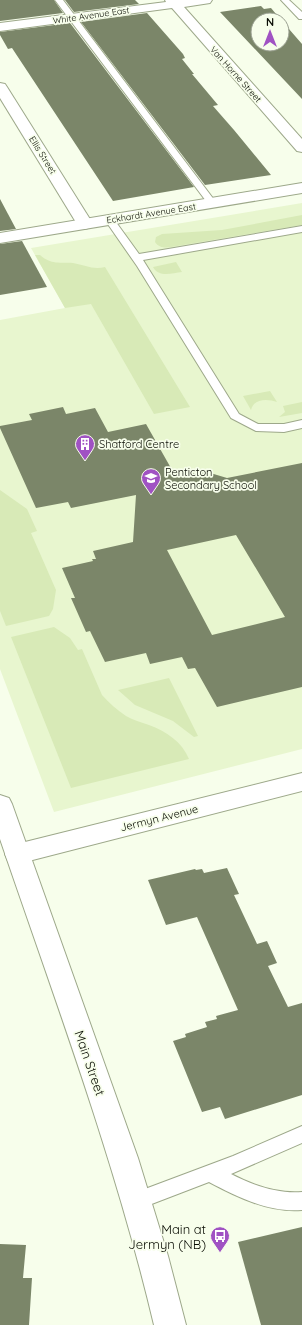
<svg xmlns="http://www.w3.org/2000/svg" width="302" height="1325" viewBox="0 0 302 1325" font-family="Quicksand,sans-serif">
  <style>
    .built { fill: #e8f6cf }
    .green { fill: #d8eab7 }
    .building { fill: #7b8669; fill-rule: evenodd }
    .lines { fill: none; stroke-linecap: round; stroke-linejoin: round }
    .lane-casing { stroke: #9da88a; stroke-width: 2 }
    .street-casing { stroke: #9da88a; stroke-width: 2 }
    .secondary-casing { stroke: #9da88a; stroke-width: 2 }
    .lane { fill: #fff; fill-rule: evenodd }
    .street { fill: #fff; fill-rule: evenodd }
    .secondary { fill: #fff; fill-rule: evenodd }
    .labels { text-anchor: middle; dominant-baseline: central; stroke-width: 3.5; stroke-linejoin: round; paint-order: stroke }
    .far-street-label { font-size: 9px; fill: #0a0d04; stroke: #f7feeb }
    .poi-label { font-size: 11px; fill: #0a0d04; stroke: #f7feeb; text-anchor: start }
    .street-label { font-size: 11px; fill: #0a0d04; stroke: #f7feeb }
    .near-street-label { font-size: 13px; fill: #0a0d04; stroke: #f7feeb }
    .near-poi-label { font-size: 13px; fill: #0a0d04; stroke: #f7feeb; text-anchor: end }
  </style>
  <rect width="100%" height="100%" fill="#f7feeb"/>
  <path class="built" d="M 302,203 L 302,749 L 54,812 L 0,669 L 0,320 L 65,308 L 31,248 Z"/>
  <g class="green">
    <path d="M 302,215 L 302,225 L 171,247 C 165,248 159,248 155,242 L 156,237 L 162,234 L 222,230 Z"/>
    <path d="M 40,255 C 51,265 60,262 73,263 C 85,265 93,270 105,267 L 190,407 L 154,414 L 91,304 L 65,308 L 35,255 Z"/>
    <path d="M 176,262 L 182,272 C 172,273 159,278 153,267 Z"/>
    <path d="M 270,391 L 277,402 C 268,399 254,398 251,410 L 243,396 Z"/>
    <path d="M 302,402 L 302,413 L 279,417 L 285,412 L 283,406 Z"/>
    <path d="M 0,490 L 27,509 L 37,531 L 31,533 L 56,590 L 53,609 L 49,616 L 6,626 L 0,611 Z"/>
    <path d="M 54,627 L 70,638 L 78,650 L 82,649 L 102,695 C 109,703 117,710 126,716 C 133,720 141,722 149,725 C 166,731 182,742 189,759 L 71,788 L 11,637 Z"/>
    <path d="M 169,678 L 198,736 L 194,737 L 173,721 L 135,705 L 118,690 Z"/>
  </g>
  <g class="building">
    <path d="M 0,0 L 54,0 L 63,13 L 0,21 Z"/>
    <path d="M 65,0 L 135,0 L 139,4 L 74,12 Z"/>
    <path d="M 261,6 L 264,9 L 271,8 L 281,20 L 258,20 L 258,44 L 282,44 L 282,21 L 302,44 L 302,99 L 220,12 Z"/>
    <path d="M 147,13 L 183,54 L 185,58 L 182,59 L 194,74 L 192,74 L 218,105 L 213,106 L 234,130 L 271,175 L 205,185 L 81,22 Z"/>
    <path d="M 70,23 L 194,187 L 113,201 L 12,48 L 8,49 L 0,35 L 0,32 Z"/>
    <path d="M 0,199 L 16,229 L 0,231 Z"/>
    <path d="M 22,241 L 47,287 L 0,295 L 0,244 Z"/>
    <path d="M 63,407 L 66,414 L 95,408 L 108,432 L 146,424 L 176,477 L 193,473 L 207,472 L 227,478 L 302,463 L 302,687 L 217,707 L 195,668 L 188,669 L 182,657 L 150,664 L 146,653 L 105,662 L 90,631 L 86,632 L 71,598 L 75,598 L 62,568 L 93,561 L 92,559 L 96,559 L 93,551 L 133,542 L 136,495 L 71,508 L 68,502 L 36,508 L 0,428 L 0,426 L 32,420 L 29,414 ZM 236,535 L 285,617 L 212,635 L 167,550 Z"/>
    <path d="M 227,868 L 239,894 L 234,895 L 257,944 L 267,941 L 277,963 L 268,966 L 288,1007 L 302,1003 L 302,1095 L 225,1119 L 220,1107 L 202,1112 L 173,1041 L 186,1037 L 185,1034 L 207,1027 L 205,1022 L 217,1019 L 216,1016 L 238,1010 L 197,917 L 166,925 L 148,880 L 195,869 L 196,870 L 202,869 L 204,873 Z"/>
    <path d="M 302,1227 L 302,1325 L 261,1325 L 238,1242 Z"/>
    <path d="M 0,1244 L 26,1245 L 23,1278 L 32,1278 L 29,1325 L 0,1325 Z"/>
  </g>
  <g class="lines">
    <g class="lane-casing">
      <g id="lane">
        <path d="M 55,0 L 63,0 L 215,201 L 217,203 L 215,205 L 209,205 Z"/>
        <path d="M 281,0 L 289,0 L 302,12 L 302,19 L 299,19 Z"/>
        <path d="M 110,217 L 113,218 L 139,254 L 302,226 L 302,232 L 143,260 L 239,414 L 258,424 L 284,424 L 302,420 L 302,428 L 284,432 L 256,431 L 231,418 L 137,266 L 105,220 Z"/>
        <path d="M 302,1126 L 302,1143 L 231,1174 C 252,1185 278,1194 302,1192 L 302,1210 C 270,1213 237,1197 209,1182 L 136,1210 L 129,1207 L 127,1201 L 129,1195 L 233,1156 Z"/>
      </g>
    </g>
    <g class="street-casing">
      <g id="street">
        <path d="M 165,0 L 212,0 L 210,3 L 184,7 L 302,139 L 302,152 L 297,151 L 172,8 L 0,31 L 0,23 L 166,2 Z"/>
        <path d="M 0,83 L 5,84 L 7,87 L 93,224 L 91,227 L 85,229 L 79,227 L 77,224 L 0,98 Z"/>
        <path d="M 302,773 L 302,791 L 17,864 L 8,861 L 5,854 L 8,847 L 17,844 Z"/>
      </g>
    </g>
    <g class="secondary-casing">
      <g id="secondary">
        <path d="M 302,183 L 302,193 L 0,243 L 0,233 Z"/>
        <path d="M 0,795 L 9,798 L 12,804 L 138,1158 L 168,1256 L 186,1325 L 154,1325 C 115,1160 55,1000 0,839 Z"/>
      </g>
    </g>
    <use href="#lane" class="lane"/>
    <use href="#street" class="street"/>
    <use href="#secondary" class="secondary"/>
  </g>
  <defs>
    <g id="building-pin" transform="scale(1)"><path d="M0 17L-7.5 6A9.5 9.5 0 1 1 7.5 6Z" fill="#a052c3" stroke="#f7feeb"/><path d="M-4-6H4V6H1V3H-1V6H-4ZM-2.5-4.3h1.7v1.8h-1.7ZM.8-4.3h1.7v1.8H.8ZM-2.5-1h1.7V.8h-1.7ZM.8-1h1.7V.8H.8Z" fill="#fff"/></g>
    <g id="school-pin" transform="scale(1)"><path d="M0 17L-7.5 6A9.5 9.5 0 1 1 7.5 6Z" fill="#a052c3" stroke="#f7feeb"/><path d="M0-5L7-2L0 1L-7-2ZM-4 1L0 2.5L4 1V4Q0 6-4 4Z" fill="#fff"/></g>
    <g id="bus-pin" transform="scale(1)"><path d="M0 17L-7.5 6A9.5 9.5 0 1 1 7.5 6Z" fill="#a052c3" stroke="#f7feeb"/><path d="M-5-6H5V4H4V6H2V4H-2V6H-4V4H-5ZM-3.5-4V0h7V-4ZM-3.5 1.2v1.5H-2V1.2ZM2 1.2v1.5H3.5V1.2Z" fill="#fff"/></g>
  </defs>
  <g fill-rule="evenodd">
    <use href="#building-pin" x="85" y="444"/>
    <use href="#school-pin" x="151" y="478"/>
    <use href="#bus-pin" x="220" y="1236"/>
  </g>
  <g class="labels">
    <g class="far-street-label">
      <text transform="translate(91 15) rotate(-8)">White Avenue East</text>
      <text transform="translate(236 74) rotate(48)">Van Horne Street</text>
      <text transform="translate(43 155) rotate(58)">Ellis Street</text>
      <text transform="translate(151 213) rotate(-9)">Eckhardt Avenue East</text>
    </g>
    <g class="poi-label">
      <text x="99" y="444">Shatford Centre</text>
      <text x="165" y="472">Penticton<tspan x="165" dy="13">Secondary School</tspan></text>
    </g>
    <g class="street-label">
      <text transform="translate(159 818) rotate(-14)">Jermyn Avenue</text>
    </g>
    <g class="near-street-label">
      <text transform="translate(90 1063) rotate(71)">Main Street</text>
    </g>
    <g class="near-poi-label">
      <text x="206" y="1229">Main at<tspan x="206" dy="15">Jermyn (NB)</tspan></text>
    </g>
  </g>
  <g transform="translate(270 32)"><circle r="19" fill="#f7feeb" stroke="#989e8f"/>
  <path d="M0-3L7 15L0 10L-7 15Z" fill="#a052c3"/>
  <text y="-6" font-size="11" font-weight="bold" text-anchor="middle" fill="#0a0d04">N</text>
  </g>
</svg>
